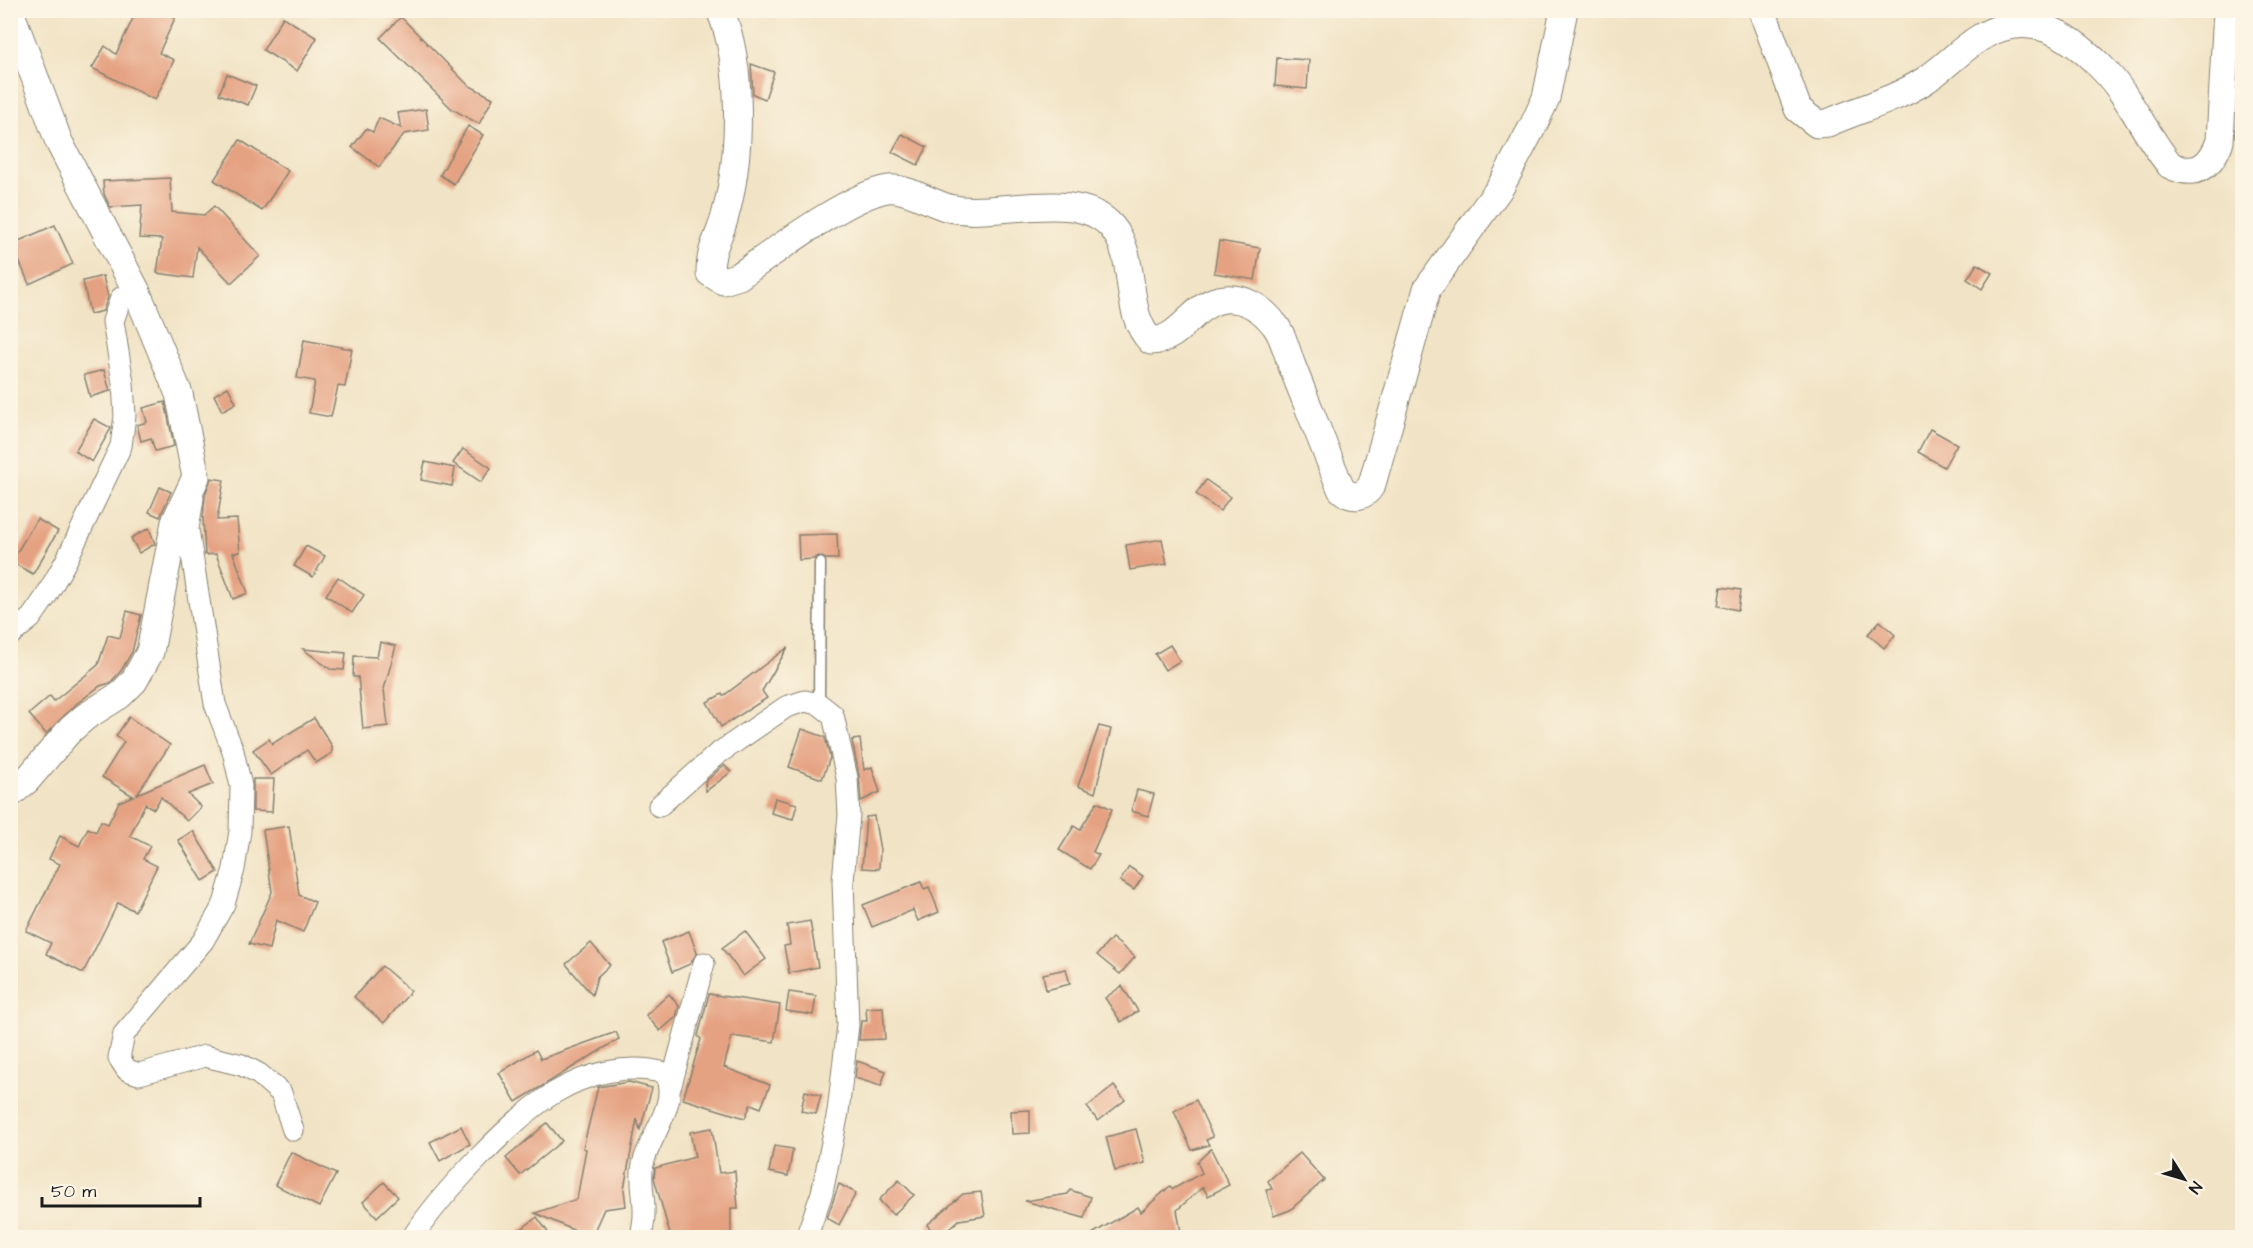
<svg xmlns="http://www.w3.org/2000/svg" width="2253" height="1248" viewBox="0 0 2253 1248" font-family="'Architects Daughter',sans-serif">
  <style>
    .building { fill: #e5a282 }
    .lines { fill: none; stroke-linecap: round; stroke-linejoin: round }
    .service-casing { stroke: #868070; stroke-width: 13 }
    .minor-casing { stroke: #868070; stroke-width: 23 }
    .tertiary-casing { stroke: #868070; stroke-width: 29 }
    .service { stroke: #fff; stroke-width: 10 }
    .minor { stroke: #fff; stroke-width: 21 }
    .tertiary { stroke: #fff; stroke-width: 27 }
  </style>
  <rect width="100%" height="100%" fill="#fcf5e5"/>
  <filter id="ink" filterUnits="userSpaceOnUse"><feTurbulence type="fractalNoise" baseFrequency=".0167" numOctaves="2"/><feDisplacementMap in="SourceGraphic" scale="12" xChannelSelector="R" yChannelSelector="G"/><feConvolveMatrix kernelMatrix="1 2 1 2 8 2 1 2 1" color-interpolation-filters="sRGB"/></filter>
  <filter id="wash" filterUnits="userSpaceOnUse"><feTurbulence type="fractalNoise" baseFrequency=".008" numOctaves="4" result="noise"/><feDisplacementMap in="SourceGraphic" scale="24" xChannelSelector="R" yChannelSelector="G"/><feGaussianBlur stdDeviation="1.35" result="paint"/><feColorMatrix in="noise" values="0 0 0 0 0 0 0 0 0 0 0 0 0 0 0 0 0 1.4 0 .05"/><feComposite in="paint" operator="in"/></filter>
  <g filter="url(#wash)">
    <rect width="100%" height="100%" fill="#f1e3c5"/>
    <g id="blocks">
      <g class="building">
        <path d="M 137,10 L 160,10 L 175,18 L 159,53 L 174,60 L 155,100 L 92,68 L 105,46 L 116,54 Z"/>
        <path d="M 283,17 L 317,38 L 297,71 L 263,50 Z"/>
        <path d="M 401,17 L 468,85 L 493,98 L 479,124 L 452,109 L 380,38 Z"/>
        <path d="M 1277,58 L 1309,60 L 1307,89 L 1275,86 Z"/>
        <path d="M 751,64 L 774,72 L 765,99 L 753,94 Z"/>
        <path d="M 227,74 L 256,86 L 248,105 L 219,94 Z"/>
        <path d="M 426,109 L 429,130 L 404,134 L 379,167 L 352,147 L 366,129 L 373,132 L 379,118 L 401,128 L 398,113 Z"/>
        <path d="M 468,126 L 483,135 L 454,184 L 440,175 Z"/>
        <path d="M 902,134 L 927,147 L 918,165 L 892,152 Z"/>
        <path d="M 240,140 L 288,171 L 262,211 L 214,180 Z"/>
        <path d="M 170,178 L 172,212 L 204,215 L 214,206 L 260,256 L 231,283 L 197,247 L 193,278 L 157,273 L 162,239 L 139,238 L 142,205 L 110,207 L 104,194 L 103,181 Z"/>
        <path d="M 55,225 L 73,264 L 29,284 L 12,244 Z"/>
        <path d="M 1219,241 L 1260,248 L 1255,280 L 1214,273 Z"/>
        <path d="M 1977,264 L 1992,273 L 1982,289 L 1967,279 Z"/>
        <path d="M 103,276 L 108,297 L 103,311 L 90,314 L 83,281 Z"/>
        <path d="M 304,340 L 352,349 L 345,387 L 338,386 L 331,417 L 309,413 L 315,381 L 297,378 Z"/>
        <path d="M 104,370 L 110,391 L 90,397 L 84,375 Z"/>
        <path d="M 228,387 L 236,403 L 222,411 L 214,395 Z"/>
        <path d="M 165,402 L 174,446 L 155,451 L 151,438 L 141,441 L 137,425 L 147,422 L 143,408 Z"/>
        <path d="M 94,419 L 111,428 L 92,462 L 75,451 Z"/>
        <path d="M 1930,429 L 1957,444 L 1944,467 L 1918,452 Z"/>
        <path d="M 463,449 L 491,468 L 481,482 L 453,463 Z"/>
        <path d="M 425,462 L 455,468 L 452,486 L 421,480 Z"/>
        <path d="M 211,478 L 224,480 L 217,520 L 237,519 L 240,552 L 233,553 L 248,593 L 233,599 L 216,554 L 205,555 L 203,519 L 205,495 Z"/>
        <path d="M 1206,480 L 1230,497 L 1220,511 L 1196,494 Z"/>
        <path d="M 160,487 L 171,492 L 160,517 L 149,512 Z"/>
        <path d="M 37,519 L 58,531 L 33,574 L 11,562 Z"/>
        <path d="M 149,528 L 155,544 L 139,553 L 131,538 Z"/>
        <path d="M 837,534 L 838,559 L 826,559 L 819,556 L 813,559 L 799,560 L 798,535 Z"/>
        <path d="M 1162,539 L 1167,564 L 1130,570 L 1126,545 Z"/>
        <path d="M 306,546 L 325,556 L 313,577 L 294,566 Z"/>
        <path d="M 338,577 L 364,595 L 352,613 L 326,595 Z"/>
        <path d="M 1721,587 L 1741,590 L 1738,610 L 1718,606 Z"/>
        <path d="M 127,611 L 141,615 L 132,652 L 121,671 L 110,683 L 100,686 L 75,705 L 46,734 L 29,714 L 50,696 L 54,701 L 98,665 L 108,635 L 120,638 Z"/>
        <path d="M 1880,621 L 1895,635 L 1884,648 L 1868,634 Z"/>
        <path d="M 380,642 L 396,646 L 384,689 L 388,726 L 363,729 L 358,677 L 353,677 L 354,656 L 377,657 Z"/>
        <path d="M 1170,645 L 1180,661 L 1165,670 L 1155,654 Z"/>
        <path d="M 788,647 L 762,691 L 767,698 L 721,727 L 707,702 L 722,694 L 723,696 Z"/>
        <path d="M 303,649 L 346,653 L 344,670 L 330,669 Z"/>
        <path d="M 129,717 L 170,745 L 137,794 L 205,765 L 213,784 L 188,794 L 201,807 L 187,821 L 161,797 L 154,809 L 145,804 L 130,836 L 150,846 L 143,859 L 157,866 L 135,911 L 118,903 L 83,973 L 46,954 L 51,943 L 26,931 L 60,864 L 49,859 L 60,836 L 79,846 L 88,828 L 96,832 L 101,821 L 108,824 L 119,802 L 133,796 L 102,777 L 124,742 L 116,736 Z"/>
        <path d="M 314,718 L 332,746 L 332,753 L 316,763 L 307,750 L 271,775 L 253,750 L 269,739 L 272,744 Z"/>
        <path d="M 1099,726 L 1111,729 L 1095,793 L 1078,786 Z"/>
        <path d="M 802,729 L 825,737 L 830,758 L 822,779 L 789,767 Z"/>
        <path d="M 860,739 L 864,770 L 872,767 L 880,792 L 861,801 L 859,775 L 852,740 Z"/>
        <path d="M 724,765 L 731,772 L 706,791 L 705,782 Z"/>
        <path d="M 253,779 L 274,779 L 272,812 L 253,811 Z"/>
        <path d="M 1137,790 L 1154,794 L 1148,816 L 1131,811 Z"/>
        <path d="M 775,798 L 797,804 L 793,819 L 771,813 Z"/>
        <path d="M 1097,802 L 1112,809 L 1093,852 L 1099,855 L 1090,869 L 1059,850 L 1074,826 L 1080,830 Z"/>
        <path d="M 874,816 L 880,850 L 879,869 L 862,868 L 866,817 Z"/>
        <path d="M 289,826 L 299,895 L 315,902 L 303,932 L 276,920 L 269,949 L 249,944 L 272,892 L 263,830 Z"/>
        <path d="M 193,831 L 218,872 L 203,881 L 178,840 Z"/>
        <path d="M 1129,867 L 1143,876 L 1134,890 L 1120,881 Z"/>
        <path d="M 921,882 L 924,889 L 929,887 L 939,912 L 918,921 L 913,910 L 872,927 L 863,905 Z"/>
        <path d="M 810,921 L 818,967 L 789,973 L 784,946 L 790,945 L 787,925 Z"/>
        <path d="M 689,931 L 697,953 L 690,964 L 672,972 L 661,942 Z"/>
        <path d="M 745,931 L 766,959 L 743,976 L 722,948 Z"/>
        <path d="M 1112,938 L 1135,957 L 1120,974 L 1097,955 Z"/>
        <path d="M 591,943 L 610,965 L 597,977 L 592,995 L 566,964 Z"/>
        <path d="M 382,966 L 411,991 L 384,1023 L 354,997 Z"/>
        <path d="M 1066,969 L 1070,984 L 1046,990 L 1043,974 Z"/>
        <path d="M 1122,986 L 1138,1011 L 1121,1022 L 1105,998 Z"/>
        <path d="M 789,992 L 816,996 L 813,1015 L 786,1011 Z"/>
        <path d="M 669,994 L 679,1006 L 676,1017 L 660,1031 L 646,1015 Z"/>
        <path d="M 709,994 L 780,1005 L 774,1042 L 732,1036 L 724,1067 L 770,1085 L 761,1108 L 751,1104 L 745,1118 L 683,1099 L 701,1039 L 698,1036 Z"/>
        <path d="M 883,1007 L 885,1039 L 859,1040 L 861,1021 L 867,1021 L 866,1008 Z"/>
        <path d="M 616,1032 L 619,1039 L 516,1102 L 499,1073 L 536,1050 L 541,1059 Z"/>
        <path d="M 857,1061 L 886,1071 L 881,1086 L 855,1078 Z"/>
        <path d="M 629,1082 L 652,1088 L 640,1130 L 637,1119 L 624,1189 L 626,1206 L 604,1209 L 591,1238 L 535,1213 L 577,1199 L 586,1149 L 583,1148 L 598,1087 Z"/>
        <path d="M 1114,1086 L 1125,1100 L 1098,1121 L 1087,1107 Z"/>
        <path d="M 805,1091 L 821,1095 L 816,1114 L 801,1111 Z"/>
        <path d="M 1196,1100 L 1213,1137 L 1206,1140 L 1209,1145 L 1192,1150 L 1174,1111 Z"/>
        <path d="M 1030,1110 L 1030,1133 L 1012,1134 L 1011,1111 Z"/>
        <path d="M 547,1123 L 562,1141 L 520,1175 L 506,1158 Z"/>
        <path d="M 461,1126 L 470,1144 L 440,1161 L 430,1142 Z"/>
        <path d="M 712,1128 L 719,1173 L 735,1171 L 738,1208 L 731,1208 L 731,1238 L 671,1238 L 654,1178 L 655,1168 L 695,1157 L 690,1132 Z"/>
        <path d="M 1136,1129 L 1145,1163 L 1115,1171 L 1106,1137 Z"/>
        <path d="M 774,1146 L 793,1149 L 788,1176 L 769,1172 Z"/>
        <path d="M 1211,1149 L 1229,1185 L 1208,1196 L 1203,1187 L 1177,1210 L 1182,1238 L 1085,1238 L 1138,1207 L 1141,1212 L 1170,1186 L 1173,1189 L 1202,1173 L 1197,1162 Z"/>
        <path d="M 291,1152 L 336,1174 L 319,1207 L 275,1185 Z"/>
        <path d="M 1300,1153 L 1324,1180 L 1290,1210 L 1274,1216 L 1266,1190 L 1272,1189 L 1268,1181 Z"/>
        <path d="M 899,1180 L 914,1195 L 893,1215 L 879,1200 Z"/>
        <path d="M 384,1182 L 398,1197 L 377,1217 L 363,1202 Z"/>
        <path d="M 839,1184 L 856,1193 L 839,1225 L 827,1218 Z"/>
        <path d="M 1070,1190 L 1091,1197 L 1084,1218 L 1025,1201 L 1068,1194 Z"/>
        <path d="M 981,1192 L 985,1216 L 959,1220 L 939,1238 L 927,1225 L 963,1194 Z"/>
        <path d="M 537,1217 L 552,1238 L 510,1238 Z"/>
      </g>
    </g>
  </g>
  <g filter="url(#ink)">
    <use href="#blocks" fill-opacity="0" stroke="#868070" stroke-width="1.5"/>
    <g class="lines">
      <g class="service-casing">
        <path id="service" d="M 819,704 L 820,563"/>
      </g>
      <g class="minor-casing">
        <g id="minor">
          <path d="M 193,498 L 188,529 L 215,704 L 233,751 L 241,786 L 240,831 L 234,869 L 224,904 L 203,941 L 124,1034 L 119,1058 L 127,1070 L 139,1074 L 205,1056 L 242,1065 L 259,1074 L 281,1093 L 293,1130"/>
          <path d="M 10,635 L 31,618 L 45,598 L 66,561 L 121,446 L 125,416 L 123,383 L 113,321 L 121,298 L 136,290"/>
          <path d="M 659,806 L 716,755 L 786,707 L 805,701 L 819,704 L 833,715 L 847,778 L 849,815 L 843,881 L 848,1025 L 838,1112 L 822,1193 L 806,1238"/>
          <path d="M 671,1085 L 704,963"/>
          <path d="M 412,1238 C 440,1195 511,1119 554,1093 C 587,1073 627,1063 665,1073 C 680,1103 650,1134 643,1164 C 639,1182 645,1197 644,1215 C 644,1222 642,1230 641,1238"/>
        </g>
      </g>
      <g class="tertiary-casing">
        <g id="tertiary">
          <path d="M 720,10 C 744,66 741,158 725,216 C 719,239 710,247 710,273 L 723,281 L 739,276 C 774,252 849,195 888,189 C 904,186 933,204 949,208 C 996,219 1077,186 1112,227 C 1139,259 1122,312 1151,341 C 1181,340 1192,306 1219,300 C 1241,295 1261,307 1274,324 C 1283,334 1287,353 1292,366 C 1308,407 1325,448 1341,489 C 1353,500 1365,497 1372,484 L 1427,289 L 1501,186 L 1534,124 L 1546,98 L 1564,10"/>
          <path d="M 1762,10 L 1798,109 L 1817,124 L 1828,123 C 1859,109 1895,100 1924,81 C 1943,69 1959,51 1978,39 C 2026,8 2066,31 2102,68 C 2130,96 2145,135 2170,165 C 2196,178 2211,166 2220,141 L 2227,10"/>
          <path d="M 10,11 L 59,142 L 136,290 L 179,394 L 196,477 L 175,522 L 150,652 L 134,681 L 120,695 L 85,717 L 69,731 L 27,780 L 10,794"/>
        </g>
      </g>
      <use href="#service" class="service"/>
      <use href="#minor" class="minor"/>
      <use href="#tertiary" class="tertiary"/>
    </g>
  </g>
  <rect width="2253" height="1248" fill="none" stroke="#fcf5e5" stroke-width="36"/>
  <g transform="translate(2184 1179) rotate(127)" stroke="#fcf5e5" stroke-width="4.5" paint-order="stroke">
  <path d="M0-4.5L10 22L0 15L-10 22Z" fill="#1c1c1c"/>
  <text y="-9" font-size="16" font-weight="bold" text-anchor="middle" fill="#1c1c1c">N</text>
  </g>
  <path d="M42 1197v9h158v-9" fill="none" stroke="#1c1c1c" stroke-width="3"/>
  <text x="51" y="1197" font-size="18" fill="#1c1c1c" stroke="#fcf5e5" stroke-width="4.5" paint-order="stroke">50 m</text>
</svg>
